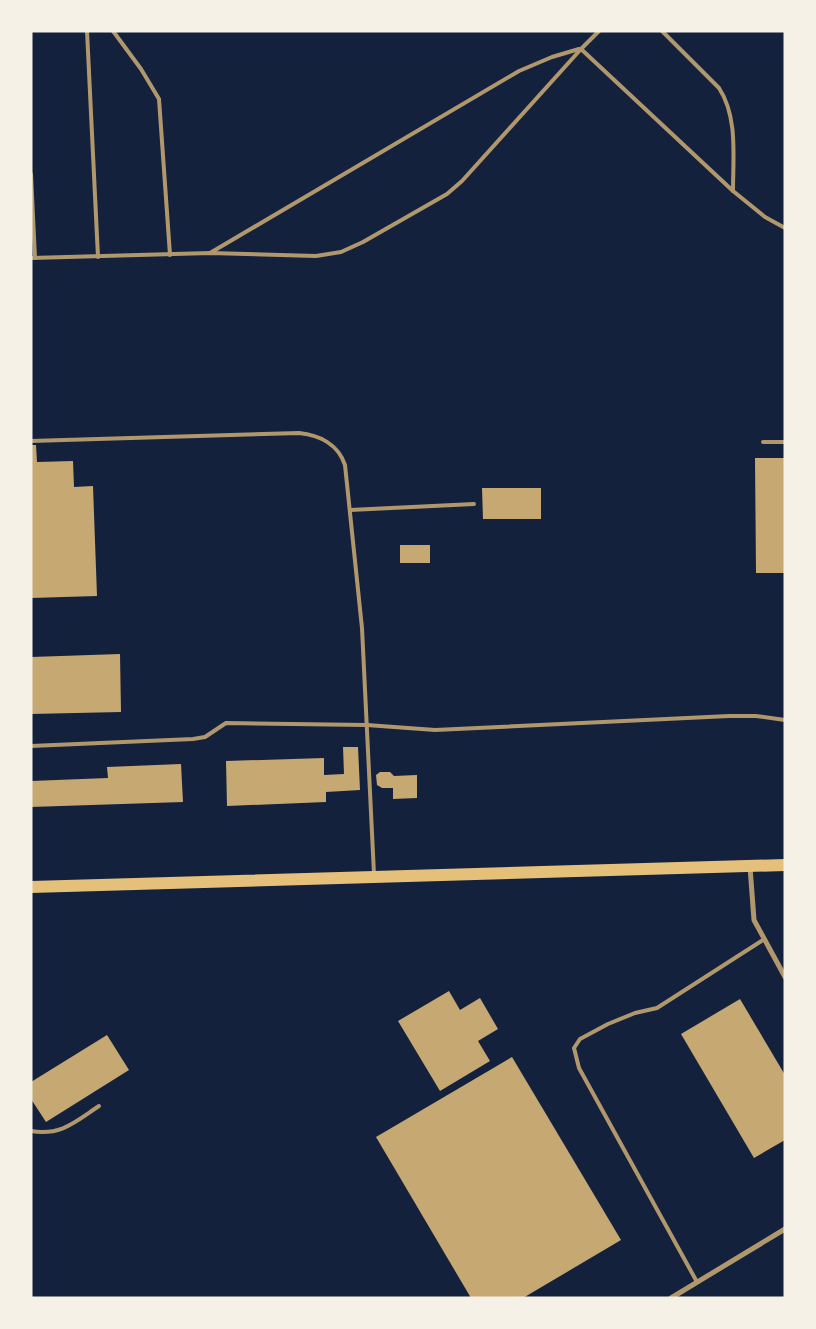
<svg xmlns="http://www.w3.org/2000/svg" width="816" height="1329" viewBox="0 0 816 1329" font-family="'Sofia Sans Condensed',sans-serif">
  <style>
    .building { fill: #c6a872 }
    .lines { fill: none; stroke-linecap: round; stroke-linejoin: round }
    .service { stroke: #b1986c; stroke-width: 4 }
    .minor { stroke: #b1986c; stroke-width: 5 }
    .primary { stroke: #e5c07b; stroke-width: 12 }
  </style>
  <rect width="100%" height="100%" fill="#14213d"/>
  <g class="building">
    <path d="M 31,445 L 36,445 L 37,462 L 73,461 L 74,487 L 93,486 L 97,596 L 31,598 Z"/>
    <path d="M 755,458 L 785,458 L 785,573 L 756,573 Z"/>
    <path d="M 482,488 L 541,488 L 541,519 L 483,519 Z"/>
    <rect x="400" y="545" width="30" height="18"/>
    <path d="M 120,654 L 121,712 L 31,714 L 31,657 Z"/>
    <path d="M 343,747 L 358,747 L 360,790 L 326,792 L 326,802 L 227,806 L 226,761 L 324,758 L 324,775 L 344,774 Z"/>
    <path d="M 181,764 L 183,802 L 31,807 L 31,781 L 108,778 L 107,767 Z"/>
    <path d="M 380,772 L 390,772 L 394,776 L 417,775 L 417,798 L 393,799 L 393,788 L 382,788 L 377,785 L 376,775 Z"/>
    <path d="M 449,991 L 460,1010 L 480,998 L 498,1029 L 478,1041 L 490,1061 L 440,1091 L 398,1021 Z"/>
    <path d="M 740,999 L 785,1075 L 785,1140 L 754,1158 L 681,1034 Z"/>
    <path d="M 107,1035 L 129,1070 L 46,1122 L 31,1099 L 31,1082 Z"/>
    <path d="M 512,1057 L 621,1240 L 523,1298 L 471,1298 L 376,1137 Z"/>
  </g>
  <g class="lines">
    <g class="service">
      <path d="M 87,31 L 98,257"/>
      <path d="M 113,31 L 141,69 L 159,99 L 170,255"/>
      <path d="M 662,31 L 719,88 C 738,117 733,157 733,191"/>
      <path d="M 581,49 L 733,191 L 765,217 L 785,228"/>
      <path d="M 31,174 L 35,258"/>
      <path d="M 210,253 L 519,71 L 552,57 L 579,49"/>
      <path d="M 31,258 L 210,253 L 316,256 L 341,252 L 363,242 L 447,194 L 462,181 L 581,49 L 599,31"/>
      <path d="M 31,441 L 299,433 C 319,435 338,444 345,465 L 362,628 L 374,874"/>
      <path d="M 763,442 L 785,442"/>
      <path d="M 350,510 L 474,504"/>
      <path d="M 31,746 L 193,739 L 205,737 L 226,723 L 367,725 L 435,730 L 729,716 L 756,716 L 785,720"/>
      <path d="M 31,1131 C 61,1136 75,1122 99,1106"/>
      <path d="M 697,1282 L 579,1068 L 574,1048 L 580,1039 L 608,1024 L 635,1013 L 657,1008 L 763,940"/>
    </g>
    <g class="minor">
      <path d="M 750,867 L 754,920 L 785,977"/>
      <path d="M 671,1298 L 785,1229"/>
    </g>
    <path class="primary" d="M 31,887 L 785,865"/>
  </g>
  <rect width="816" height="1329" fill="none" stroke="#f6f1e7" stroke-width="65"/>
</svg>
